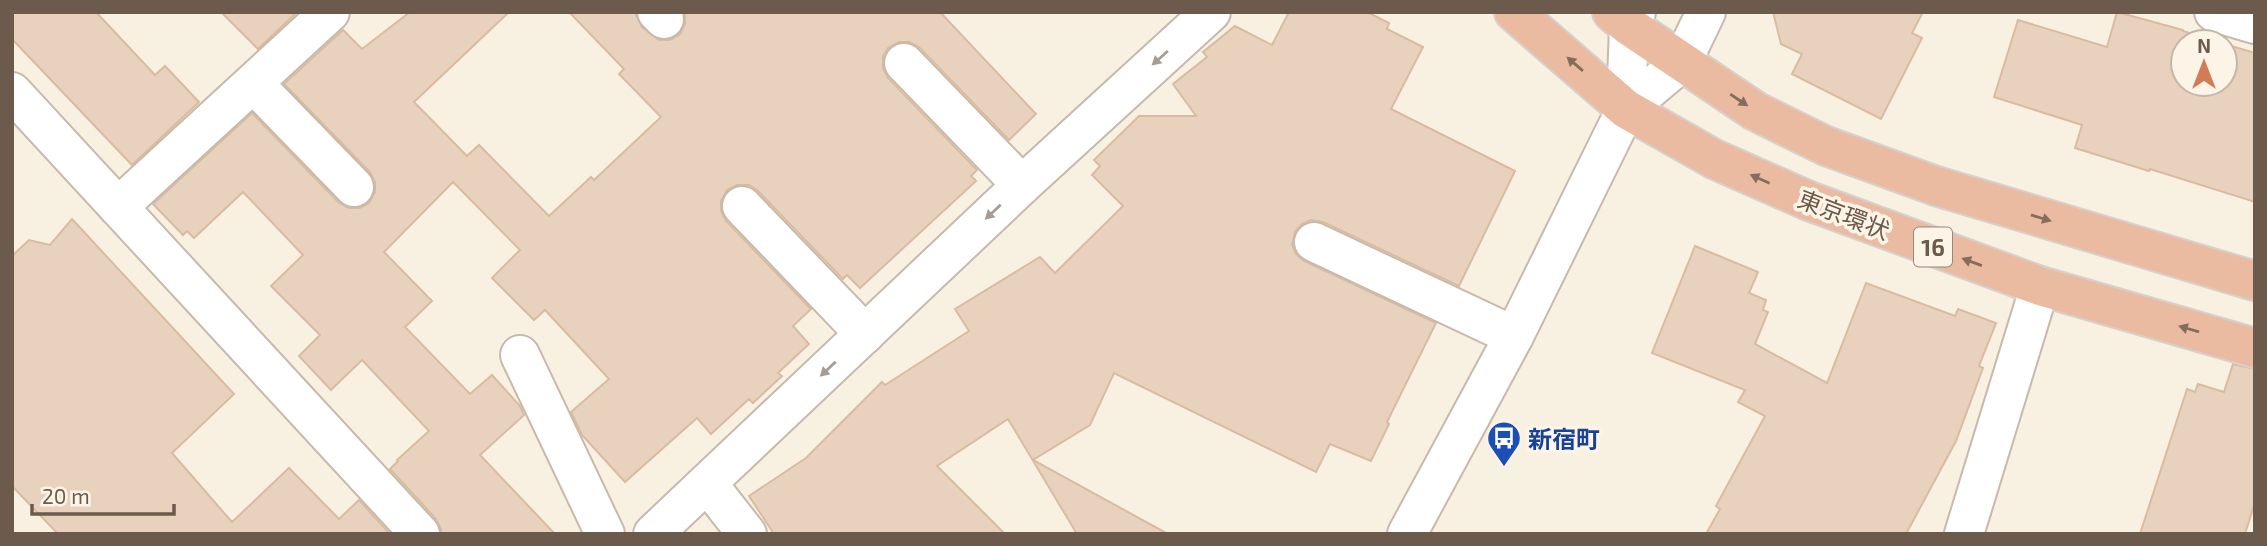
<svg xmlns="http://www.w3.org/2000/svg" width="2267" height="546" viewBox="0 0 2267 546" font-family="'Exo 2','Noto Sans JP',sans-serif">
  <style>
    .building { fill: #e9d2bd; stroke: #d9bba0; stroke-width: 2 }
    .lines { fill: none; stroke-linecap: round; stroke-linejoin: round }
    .minor-casing { stroke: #c7b9ab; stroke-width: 42 }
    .highway-casing { stroke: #d6d1cd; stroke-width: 42 }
    .minor { stroke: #fff; stroke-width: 38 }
    .highway { stroke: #eabaa1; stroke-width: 38 }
    .oneway { fill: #a79c94 }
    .oneway2 { fill: #856d5d }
    .labels { text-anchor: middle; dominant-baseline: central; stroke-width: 7; stroke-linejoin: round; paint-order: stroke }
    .shield { fill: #fcf5e7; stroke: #97887a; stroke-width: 2 }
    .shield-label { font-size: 23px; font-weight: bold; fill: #6c5a4c }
    .street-label { font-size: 24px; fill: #6c5a4c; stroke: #fcf5e7 }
    .transit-label { font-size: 24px; font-weight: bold; fill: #164399; stroke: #fcf5e7; text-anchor: start }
  </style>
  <rect width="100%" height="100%" fill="#f8f1e2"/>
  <g class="building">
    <path d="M 12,12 L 96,12 L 155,75 L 165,66 L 199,102 L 132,165 L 12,39 Z"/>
    <path d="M 221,12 L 297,12 L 258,49 Z"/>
    <path d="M 410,12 L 509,12 L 414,102 L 467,156 L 479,145 L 549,216 L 591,177 L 594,180 L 661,117 L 619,74 L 624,69 L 569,12 L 635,12 L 642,27 L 659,40 L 670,40 L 680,34 L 685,24 L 685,12 L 940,12 L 1036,114 L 1009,140 L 919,47 L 909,42 L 899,42 L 888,48 L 883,56 L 883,68 L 888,78 L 977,170 L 971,176 L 976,181 L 860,288 L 847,275 L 843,279 L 757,190 L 749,185 L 737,185 L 727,190 L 721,201 L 721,211 L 726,221 L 811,309 L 793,326 L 809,344 L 778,373 L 782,376 L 753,403 L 749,399 L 711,434 L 697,418 L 625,482 L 582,435 L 571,412 L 609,379 L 545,310 L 534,320 L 492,278 L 520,250 L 453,182 L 384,252 L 432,301 L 405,327 L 470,394 L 492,375 L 520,406 L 524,415 L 480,455 L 555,534 L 441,534 L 441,529 L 436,519 L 390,469 L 398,461 L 397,460 L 429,431 L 362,360 L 331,390 L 299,356 L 320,335 L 271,286 L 303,255 L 243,192 L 194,238 L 187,231 L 183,235 L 153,204 L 252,113 L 339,203 L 349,208 L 360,208 L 369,203 L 375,192 L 375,182 L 370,172 L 284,84 L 343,30 L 362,49 Z"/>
    <path d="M 1289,12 L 1367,12 L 1389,23 L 1387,29 L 1423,47 L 1391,109 L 1515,171 L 1459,286 L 1323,222 L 1311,220 L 1302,224 L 1295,232 L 1292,245 L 1296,254 L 1304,261 L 1436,323 L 1387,422 L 1389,424 L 1371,461 L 1330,444 L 1316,472 L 1114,373 L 1090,425 L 1033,460 L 1168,534 L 1077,534 L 1008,419 L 937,466 L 1005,534 L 774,534 L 749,496 L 806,458 L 882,382 L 885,385 L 969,331 L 955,309 L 1040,257 L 1055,273 L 1123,206 L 1092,175 L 1100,166 L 1094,160 L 1139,116 L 1196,116 L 1173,84 L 1207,57 L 1203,52 L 1235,26 L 1272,45 Z"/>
    <path d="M 1773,12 L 1923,12 L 1912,33 L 1922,38 L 1881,119 L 1792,74 L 1802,54 L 1781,44 Z"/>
    <path d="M 2117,12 L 2183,30 L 2183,31 L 2218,42 L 2183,42 L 2183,84 L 2225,84 L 2225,44 L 2255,53 L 2255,202 L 2150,169 L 2149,171 L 2075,148 L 2082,125 L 1994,97 L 2018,20 L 2107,47 Z"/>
    <path d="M 72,219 L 234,394 L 172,453 L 232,522 L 289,468 L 339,519 L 359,500 L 390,534 L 58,534 L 12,486 L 12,256 L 29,240 L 50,245 Z"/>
    <path d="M 1695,246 L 1758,272 L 1749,293 L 1766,300 L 1763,310 L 1768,312 L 1755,344 L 1827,383 L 1866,283 L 1955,316 L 1958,309 L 1996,323 L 1979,366 L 1983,368 L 1956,441 L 1906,534 L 1706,534 L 1720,509 L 1716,506 L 1765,416 L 1738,402 L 1745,390 L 1652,353 Z"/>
    <path d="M 2233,364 L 2255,369 L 2255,502 L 2245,534 L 2140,534 L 2187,389 L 2195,392 L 2198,384 L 2224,392 Z"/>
  </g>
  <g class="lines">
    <g class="minor-casing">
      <g id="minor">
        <path d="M 657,12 L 664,19"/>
        <path d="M 2214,12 L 2255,24"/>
        <path d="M 904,63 L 1022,185"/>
        <path d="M 254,84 L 354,187"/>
        <path d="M 12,92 L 420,534"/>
        <path d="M 1626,109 L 1629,26 L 1636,12"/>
        <path d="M 742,206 L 865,334"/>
        <path d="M 118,207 L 330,12"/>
        <path d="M 1314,242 L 1514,336"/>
        <path d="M 520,355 L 605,534"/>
        <path d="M 707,483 L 747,534"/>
        <path d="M 653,534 L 1022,185 L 1211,12"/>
        <path d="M 1407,534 L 1514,336 L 1626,109 L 1682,62 L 1706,12"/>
        <path d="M 1964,534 L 2040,286"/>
      </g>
    </g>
    <g class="highway-casing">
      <g id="highway">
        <path d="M 1514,12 L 1626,109 L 1714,159 L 1809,201 L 2040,286 L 2255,348"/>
        <path d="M 1612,12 L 1629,26 L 1755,111 L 1826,146 L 1936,186 L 2255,281"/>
      </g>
    </g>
    <use href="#minor" class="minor"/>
    <use href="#highway" class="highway"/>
  </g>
  <defs><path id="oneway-solid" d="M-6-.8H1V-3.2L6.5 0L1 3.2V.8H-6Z" transform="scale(1.75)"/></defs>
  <g class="oneway">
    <use href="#oneway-solid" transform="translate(1160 58) rotate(138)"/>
    <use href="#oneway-solid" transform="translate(993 212) rotate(137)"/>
    <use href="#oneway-solid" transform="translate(828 369) rotate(137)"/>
  </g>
  <g class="oneway2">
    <use href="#oneway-solid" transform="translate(1575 64) rotate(-139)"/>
    <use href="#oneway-solid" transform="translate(1739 100) rotate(34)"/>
    <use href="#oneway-solid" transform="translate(1760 179) rotate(-156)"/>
    <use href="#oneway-solid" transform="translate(2041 218) rotate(17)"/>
    <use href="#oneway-solid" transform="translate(1972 262) rotate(-160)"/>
    <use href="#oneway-solid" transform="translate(2189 329) rotate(-164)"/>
  </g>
  <defs>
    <g id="bus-pin" transform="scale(1.75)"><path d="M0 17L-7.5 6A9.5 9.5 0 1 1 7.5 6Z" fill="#1a4fb4" stroke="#fcf5e7"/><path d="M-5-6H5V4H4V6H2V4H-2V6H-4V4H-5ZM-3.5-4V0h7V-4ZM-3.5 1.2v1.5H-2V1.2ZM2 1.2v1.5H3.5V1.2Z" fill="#fff"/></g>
  </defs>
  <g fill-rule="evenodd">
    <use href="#bus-pin" x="1504" y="438"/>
  </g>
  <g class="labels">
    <rect class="shield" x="1914" y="227.5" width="38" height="39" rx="5"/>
    <g class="shield-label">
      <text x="1933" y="247">16</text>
    </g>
    <g class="street-label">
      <text transform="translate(1844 214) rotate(21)">東京環状</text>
    </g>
    <g class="transit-label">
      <text x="1528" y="438">新宿町</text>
    </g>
  </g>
  <rect width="2267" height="546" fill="none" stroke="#6c5a4c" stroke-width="28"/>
  <g transform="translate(2204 63)"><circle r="33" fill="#fcf5e7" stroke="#c2b7a9" stroke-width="2"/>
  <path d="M0-5L12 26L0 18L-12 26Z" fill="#d17c57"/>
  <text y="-10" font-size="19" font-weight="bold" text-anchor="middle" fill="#6c5a4c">N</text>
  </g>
  <path d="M32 504v10h142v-10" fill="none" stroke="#6c5a4c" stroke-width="3.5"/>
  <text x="42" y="504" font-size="21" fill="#6c5a4c" stroke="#fcf5e7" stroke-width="5" paint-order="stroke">20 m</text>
</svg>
